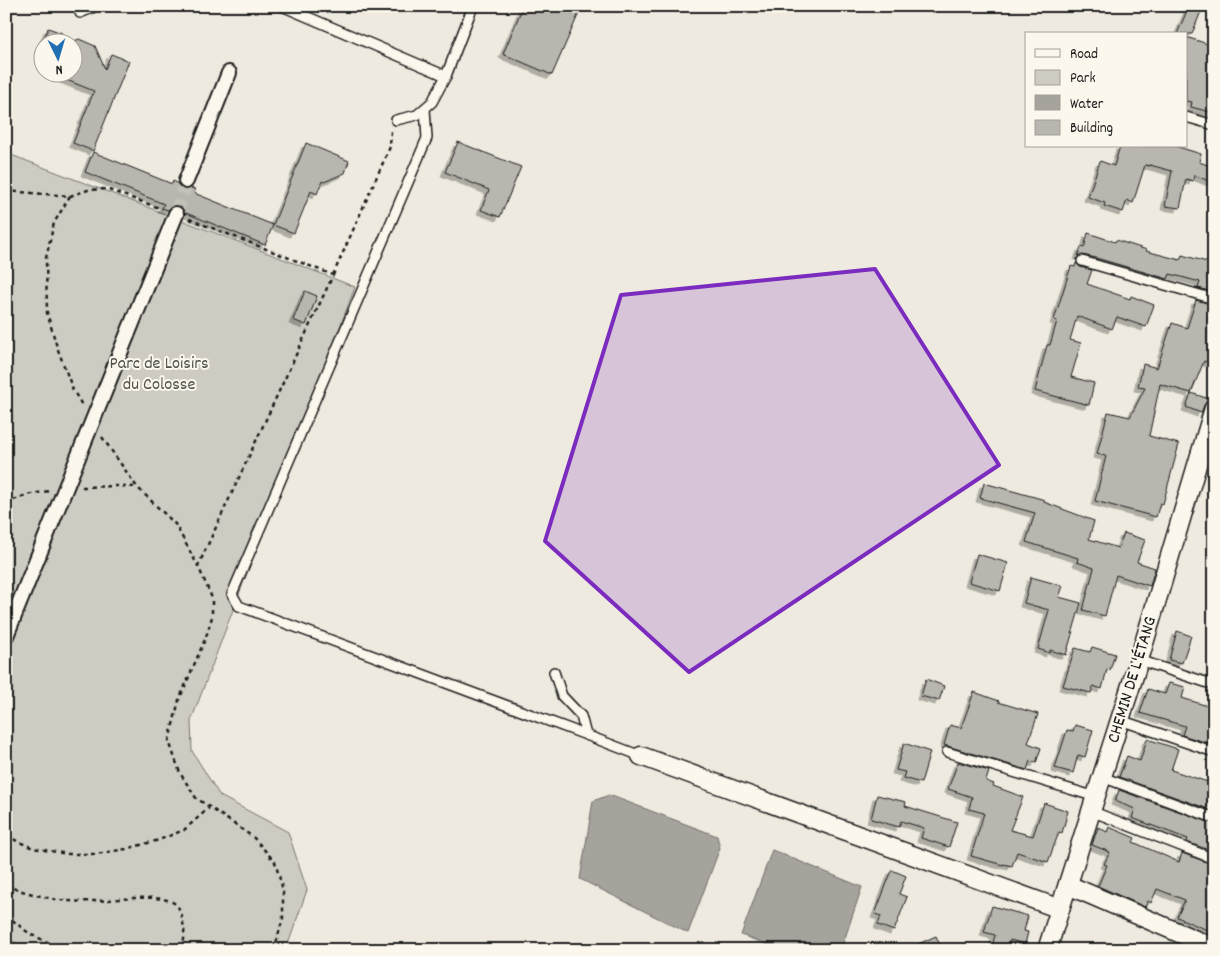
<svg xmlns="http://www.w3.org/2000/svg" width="1220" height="956" viewBox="0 0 1220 956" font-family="Dekko,sans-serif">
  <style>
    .green { fill: #ceccc2; stroke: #75746f }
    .water { fill: #a6a39d; stroke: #6f6d69 }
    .building { fill: #b9b6af; stroke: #1c1c1c; filter: url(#shadow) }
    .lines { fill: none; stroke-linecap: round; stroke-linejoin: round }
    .pedestrian-tunnel { stroke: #c4c1b8; stroke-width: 14; stroke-dasharray: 14 7; stroke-linecap: butt }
    .service-casing { stroke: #1c1c1c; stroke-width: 12 }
    .pedestrian-casing { stroke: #1c1c1c; stroke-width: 18 }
    .minor-casing { stroke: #1c1c1c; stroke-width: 21 }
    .path { stroke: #1c1c1c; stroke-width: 2.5; stroke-dasharray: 4 4; stroke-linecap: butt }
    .service { stroke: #fbf7ec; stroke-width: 9 }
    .pedestrian { stroke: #fbf7ec; stroke-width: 14 }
    .minor { stroke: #fbf7ec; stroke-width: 18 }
    .marked { fill: #7b2cbf; fill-opacity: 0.2; stroke: #7b2cbf; stroke-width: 4; stroke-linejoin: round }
    .labels { text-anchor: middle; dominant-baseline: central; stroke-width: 4; stroke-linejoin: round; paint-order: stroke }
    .park-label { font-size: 18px; fill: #51514e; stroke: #fbf7ec }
    .street-label { font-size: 18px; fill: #1c1c1c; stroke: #fbf7ec }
  </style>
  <defs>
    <filter id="shadow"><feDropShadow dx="-4" dy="4" stdDeviation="0" flood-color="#0004"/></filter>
  </defs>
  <rect width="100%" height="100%" fill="#eeeadf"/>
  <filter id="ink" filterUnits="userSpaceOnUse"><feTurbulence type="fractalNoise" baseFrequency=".02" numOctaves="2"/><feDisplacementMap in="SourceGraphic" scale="10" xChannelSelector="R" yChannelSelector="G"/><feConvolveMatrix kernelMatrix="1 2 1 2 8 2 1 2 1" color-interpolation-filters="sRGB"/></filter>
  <g filter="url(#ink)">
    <path class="green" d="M 6,153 L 299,265 L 355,287 L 191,721 L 192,751 L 220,796 L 288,832 L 307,890 L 286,950 L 32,950 L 6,938 Z"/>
    <g class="water">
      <path d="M 609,795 L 717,836 L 720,848 L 688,933 L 580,879 L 593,801 Z"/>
      <path d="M 772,850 L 862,887 L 841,950 L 782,950 L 741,935 Z"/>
    </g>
    <g class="building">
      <path d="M 523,6 L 582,6 L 552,75 L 503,54 Z"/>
      <path d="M 1189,6 L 1203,6 L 1192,34 L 1177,34 Z"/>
      <path d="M 48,28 L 62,33 L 58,42 L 43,42 Z"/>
      <path d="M 1186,37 L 1214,46 L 1214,113 L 1191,107 L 1192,102 L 1186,101 Z"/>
      <path d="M 79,39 L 95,46 L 105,69 L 111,54 L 129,61 L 93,151 L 73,143 L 94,91 L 49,73 L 72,72 L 72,42 Z"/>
      <path d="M 458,142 L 521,167 L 500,217 L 481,210 L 489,190 L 445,172 Z"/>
      <path d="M 306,143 L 349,161 L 345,173 L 324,182 L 322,181 L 317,194 L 311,191 L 294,233 L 273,225 Z"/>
      <path d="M 1120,146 L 1175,146 L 1201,154 L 1199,162 L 1214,167 L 1214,183 L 1194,175 L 1193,181 L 1186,179 L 1180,208 L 1165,206 L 1172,171 L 1150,165 L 1150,166 L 1145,165 L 1133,203 L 1127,200 L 1123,212 L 1104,206 L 1105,203 L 1088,197 L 1100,161 L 1114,166 Z"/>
      <path d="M 93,152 L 172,184 L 173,181 L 177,183 L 179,187 L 183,189 L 188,190 L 191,188 L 195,189 L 194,193 L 273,225 L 265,245 L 186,213 L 184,216 L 183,209 L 180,206 L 174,205 L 171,207 L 168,210 L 162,208 L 164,204 L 85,172 Z"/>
      <path d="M 1088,233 L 1115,242 L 1116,240 L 1147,250 L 1146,251 L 1180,260 L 1182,255 L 1214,264 L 1214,292 L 1198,288 L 1200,282 L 1170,274 L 1168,279 L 1096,258 L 1083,255 L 1078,256 L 1081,247 L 1084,248 Z"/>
      <path d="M 1076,263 L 1080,267 L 1092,270 L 1087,284 L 1130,299 L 1131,296 L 1154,305 L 1146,327 L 1117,317 L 1112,329 L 1077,316 L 1070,340 L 1081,343 L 1071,377 L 1094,383 L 1089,405 L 1035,391 L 1047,345 L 1050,345 L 1057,321 L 1054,320 L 1071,266 L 1075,267 Z"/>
      <path d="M 305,291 L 317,296 L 306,325 L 293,320 Z"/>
      <path d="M 1196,300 L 1214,305 L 1214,319 L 1209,335 L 1214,337 L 1214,364 L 1204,361 L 1191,393 L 1160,384 L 1149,436 L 1179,444 L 1163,504 L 1160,503 L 1156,517 L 1095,501 L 1106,456 L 1097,454 L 1108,412 L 1130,417 L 1145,388 L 1138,387 L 1143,364 L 1157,368 L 1172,323 L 1187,328 Z"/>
      <path d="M 1191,393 L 1209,399 L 1204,405 L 1201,413 L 1186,407 Z"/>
      <path d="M 984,483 L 1045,500 L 1044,502 L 1094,521 L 1089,539 L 1118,548 L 1124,533 L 1145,540 L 1137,562 L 1155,568 L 1150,586 L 1116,575 L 1105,616 L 1083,610 L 1094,568 L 1077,562 L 1078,558 L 1026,542 L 1035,513 L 980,498 Z"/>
      <path d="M 977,554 L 1008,563 L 1000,591 L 969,582 Z"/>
      <path d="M 1031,577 L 1063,586 L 1059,597 L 1081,603 L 1066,655 L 1050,650 L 1050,653 L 1038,649 L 1049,610 L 1024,603 Z"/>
      <path d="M 1177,631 L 1191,636 L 1182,663 L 1169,660 Z"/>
      <path d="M 1092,647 L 1115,654 L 1110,670 L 1107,669 L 1102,689 L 1093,686 L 1091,693 L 1063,686 L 1075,648 L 1090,652 Z"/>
      <path d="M 926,679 L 944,686 L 939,701 L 921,696 Z"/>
      <path d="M 1169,683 L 1185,687 L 1182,698 L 1214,708 L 1214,745 L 1182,735 L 1185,726 L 1140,713 L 1148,689 L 1165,694 Z"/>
      <path d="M 974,692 L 999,701 L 998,702 L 1038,714 L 1028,743 L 1041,748 L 1036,763 L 1030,761 L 1027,770 L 944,745 L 950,725 L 961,728 Z"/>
      <path d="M 1075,725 L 1093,730 L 1085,757 L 1078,755 L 1073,773 L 1055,768 L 1067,730 L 1073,731 Z"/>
      <path d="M 1147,739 L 1178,749 L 1171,770 L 1214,784 L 1214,811 L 1119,777 L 1127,756 L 1140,761 Z"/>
      <path d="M 904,743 L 930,752 L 921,783 L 903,778 L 905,772 L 896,770 Z"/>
      <path d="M 958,762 L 989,771 L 986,781 L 994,784 L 993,786 L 1023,797 L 1010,830 L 1033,836 L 1044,803 L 1068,811 L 1062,833 L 1059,832 L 1048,862 L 1017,852 L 1012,866 L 1003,864 L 1003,865 L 971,856 L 984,813 L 969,809 L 972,797 L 948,789 Z"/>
      <path d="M 1119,790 L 1214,824 L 1214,852 L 1187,842 L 1188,839 L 1132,818 L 1135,809 L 1115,801 Z"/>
      <path d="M 877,795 L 906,802 L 905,806 L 957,822 L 949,847 L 921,838 L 924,828 L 901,821 L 899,827 L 871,819 Z"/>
      <path d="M 1098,827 L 1107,832 L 1109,827 L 1135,838 L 1133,842 L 1179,862 L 1182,853 L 1214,865 L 1214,933 L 1177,917 L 1185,900 L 1157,889 L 1151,903 L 1148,901 L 1145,907 L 1098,886 L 1107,865 L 1104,864 L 1110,852 L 1092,845 Z"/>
      <path d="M 892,870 L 906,876 L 899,894 L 907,897 L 894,931 L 878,925 L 881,916 L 875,914 Z"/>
      <path d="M 992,906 L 1028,916 L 1024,931 L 1028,932 L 1025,944 L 1010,940 L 1007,950 L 1000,950 L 992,947 L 995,935 L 984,932 Z"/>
      <path d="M 936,936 L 942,950 L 905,950 Z"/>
    </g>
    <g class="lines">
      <path class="pedestrian-tunnel" d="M 176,214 L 186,181"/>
      <g class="service-casing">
        <g id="service">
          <path d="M 282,6 L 446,76"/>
          <path d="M 80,13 L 92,8 L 93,6"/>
          <path d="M 425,109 L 427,138 L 232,594 L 239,606 L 586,735 L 581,716 L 562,696 L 554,672"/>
          <path d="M 1186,117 L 1214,125"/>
          <path d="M 396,120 L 417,115 L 432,102 L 446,76 L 473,6"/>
          <path d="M 1082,261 L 1214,299"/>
          <path d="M 1139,660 L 1214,685"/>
          <path d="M 1120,720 L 1214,752"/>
          <path d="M 586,735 L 641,756"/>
          <path d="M 947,752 L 1096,797"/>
          <path d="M 1102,777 L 1214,818"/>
          <path d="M 1091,811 L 1214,859"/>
        </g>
      </g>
      <g class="pedestrian-casing">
        <g id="pedestrian">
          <path d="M 186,181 L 229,73"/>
          <path d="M 6,636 L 176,214"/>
        </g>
      </g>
      <g class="minor-casing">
        <g id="minor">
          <path d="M 641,756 L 1060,909"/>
          <path d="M 1068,885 L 1214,948"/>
          <path d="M 1047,950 L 1139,660 L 1214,408"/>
        </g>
      </g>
      <g class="path">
        <path d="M 6,191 L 70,196 L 88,190 L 106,189 L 162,209"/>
        <path d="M 70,196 L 54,223 L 46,258 L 47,313 L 57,347 L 73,390 L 83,407"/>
        <path d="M 189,219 L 333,275 L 198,566"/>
        <path d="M 333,275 L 390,147 L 391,131"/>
        <path d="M 102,437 L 137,487 L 175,524 L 198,566 L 212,598 L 212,617 L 206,637 L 179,700 L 169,741 L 180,773 L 196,798 L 253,837 L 275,862 L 283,890 L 283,918 L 275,947 L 274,950"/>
        <path d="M 82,487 L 118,486 L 137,487"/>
        <path d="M 6,503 L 26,495 L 49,491"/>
        <path d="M 6,836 L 33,848 L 68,854 L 96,854 L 126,849 L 159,840 L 184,830 L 209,808"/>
        <path d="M 6,886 C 25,892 51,900 70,901 C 79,902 88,901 97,901 C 116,900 158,893 174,903 C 181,908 182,916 183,923 C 185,932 185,941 181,950"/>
        <path d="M 6,915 L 30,934 L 65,950"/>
      </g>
      <use href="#service" class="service"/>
      <use href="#pedestrian" class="pedestrian"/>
      <use href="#minor" class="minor"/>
    </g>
  </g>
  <path class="marked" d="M 875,269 L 999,465 L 689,672 L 545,541 L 621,295 Z"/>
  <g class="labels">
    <g class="park-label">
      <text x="159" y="364">Parc de Loisirs<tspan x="159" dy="21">du Colosse</tspan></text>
    </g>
    <g class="street-label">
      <text transform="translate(1133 680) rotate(-73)">CHEMIN DE L'ÉTANG</text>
    </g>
  </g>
  <rect width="1220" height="956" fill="none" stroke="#fbf7ec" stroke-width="25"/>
  <rect x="12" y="12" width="1195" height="931" fill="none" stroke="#1c1c1c" stroke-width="2" filter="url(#ink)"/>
  <rect x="1025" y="32" width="162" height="115" fill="#fbf7ec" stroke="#a29f99"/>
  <rect x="1035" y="49" width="25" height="8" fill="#fbf7ec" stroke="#a29f99"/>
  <text x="1070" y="58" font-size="15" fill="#1c1c1c">Road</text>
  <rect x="1035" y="70" width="25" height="15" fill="#ceccc2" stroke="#a29f99"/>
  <text x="1070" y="82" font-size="15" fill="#1c1c1c">Park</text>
  <rect x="1035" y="95" width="25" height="15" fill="#a6a39d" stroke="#a29f99"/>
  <text x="1070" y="108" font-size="15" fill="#1c1c1c">Water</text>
  <rect x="1035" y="120" width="25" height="15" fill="#b9b6af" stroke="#a29f99"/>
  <text x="1070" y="132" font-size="15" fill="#1c1c1c">Building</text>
  <g transform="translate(58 58) rotate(175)"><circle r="24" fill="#fbf7ec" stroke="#a29f99"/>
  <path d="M0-4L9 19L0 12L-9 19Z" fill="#1f6fb2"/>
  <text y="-8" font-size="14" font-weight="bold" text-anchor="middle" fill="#1c1c1c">N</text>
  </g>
</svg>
